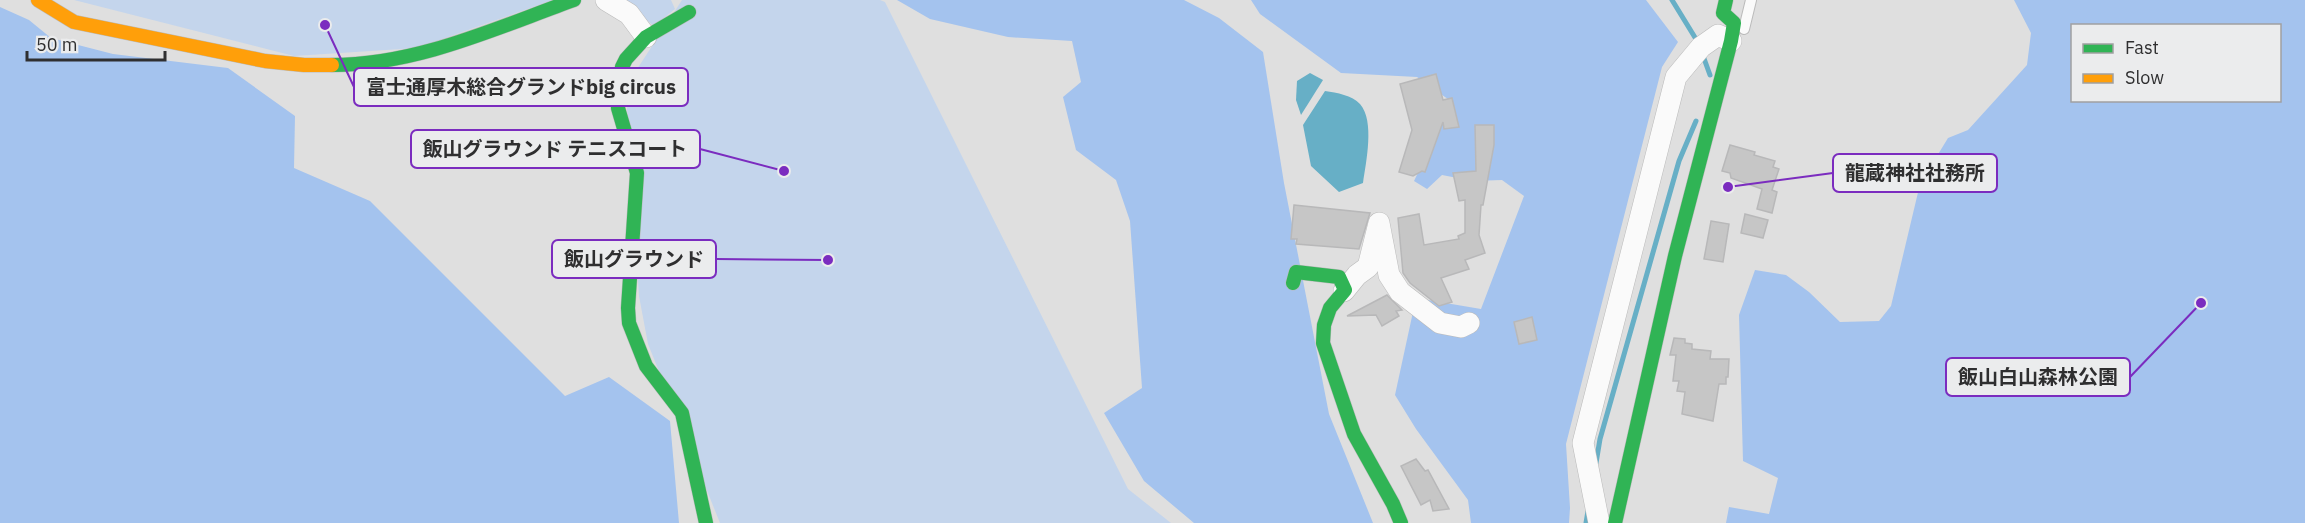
<svg xmlns="http://www.w3.org/2000/svg" width="2305" height="523" viewBox="0 0 2305 523" font-family="'IBM Plex Sans','Noto Sans JP',sans-serif">
  <style>
    .green { fill: #c4d5ec }
    .forest { fill: #a4c3ee; fill-rule: evenodd }
    .water { fill: #67afc6 }
    .lines { fill: none; stroke-linecap: round; stroke-linejoin: round }
    .stream { stroke: #67afc6; stroke-width: 5 }
    .building { fill: #c6c6c6; stroke: #b8b8b9; stroke-width: 1.5 }
    .lane-casing { stroke: #bbb; stroke-width: 12 }
    .street-casing { stroke: #bbb; stroke-width: 22 }
    .fast-casing { stroke: #bbb; stroke-width: 15 }
    .slow-casing { stroke: #bbb; stroke-width: 15 }
    .lane { stroke: #fafafa; stroke-width: 10 }
    .street { stroke: #fafafa; stroke-width: 21 }
    .fast { stroke: #30b455; stroke-width: 14 }
    .slow { stroke: #ff9f0a; stroke-width: 14 }
    .leader { fill: none; stroke: #7b2cbf; stroke-width: 2 }
    .callout-dot { fill: #7b2cbf; stroke: #ebeced; stroke-width: 2 }
    .callout { fill: #ebeced; stroke: #7b2cbf; stroke-width: 2 }
    .callout-label { font-size: 20px; text-anchor: middle; font-weight: bold; fill: #2f2f30 }
  </style>
  <rect width="100%" height="100%" fill="#dfdfdf"/>
  <g class="green">
    <path d="M 74,0 L 553,0 L 417,48 L 294,56 Z"/>
    <path d="M 621,0 L 671,0 L 675,9 L 654,26 Z"/>
    <path d="M 682,0 L 880,0 L 885,2 L 1128,489 L 1171,523 L 720,523 L 648,344 L 639,296 L 627,109 L 628,83 Z"/>
  </g>
  <g class="forest">
    <path d="M 897,0 L 1184,0 L 1219,18 L 1263,52 L 1284,183 L 1329,414 L 1373,523 L 1194,523 L 1144,481 L 1104,413 L 1142,388 L 1130,221 L 1116,180 L 1076,150 L 1063,97 L 1081,82 L 1072,41 L 1008,37 L 930,19 Z"/>
    <path d="M 1251,0 L 1646,0 L 1678,42 L 1662,67 L 1566,444 L 1570,508 L 1569,523 L 1471,523 L 1468,500 L 1416,429 L 1395,395 L 1416,298 L 1481,309 L 1524,196 L 1502,180 L 1473,181 L 1442,175 L 1427,189 L 1414,181 L 1452,102 L 1417,77 L 1341,73 L 1260,14 Z"/>
    <path d="M 2014,0 L 2305,0 L 2305,523 L 1726,523 L 1729,507 L 1769,514 L 1778,478 L 1743,461 L 1739,315 L 1755,270 L 1786,275 L 1809,292 L 1840,322 L 1879,321 L 1891,306 L 1920,184 L 1948,138 L 1968,130 L 2027,65 L 2031,33 ZM 2072,26 L 2280,26 L 2280,100 L 2072,100 Z"/>
    <path d="M 0,7 L 29,20 L 51,38 L 113,54 L 228,68 L 295,116 L 294,168 L 370,201 L 565,396 L 609,377 L 670,421 L 679,523 L 0,523 Z"/>
  </g>
  <g class="water">
    <path d="M 1310,73 L 1323,80 L 1301,115 L 1296,100 L 1297,81 Z"/>
    <path d="M 1325,91 C 1337,93 1352,95 1360,104 C 1375,121 1366,162 1363,183 L 1339,192 L 1311,166 L 1303,125 Z"/>
  </g>
  <g class="lines">
    <g class="stream">
      <path d="M 1672,0 L 1699,44"/>
      <path d="M 1702,53 L 1710,75"/>
      <path d="M 1596,463 L 1600,439 L 1679,161 L 1696,121"/>
      <path d="M 1586,523 L 1588,511"/>
    </g>
  </g>
  <g class="building">
    <path d="M 1436,74 L 1443,100 L 1452,98 L 1459,127 L 1444,129 L 1443,122 L 1425,172 L 1422,171 L 1413,176 L 1399,172 L 1412,130 L 1400,84 Z"/>
    <path d="M 1475,125 L 1494,125 L 1494,145 L 1483,205 L 1481,205 L 1479,235 L 1485,253 L 1465,260 L 1469,269 L 1441,278 L 1452,302 L 1439,306 L 1410,283 L 1403,273 L 1398,218 L 1419,214 L 1424,245 L 1459,239 L 1458,236 L 1465,233 L 1465,200 L 1459,201 L 1453,173 L 1476,171 Z"/>
    <path d="M 1730,145 L 1755,152 L 1754,155 L 1775,161 L 1773,167 L 1779,169 L 1772,190 L 1777,192 L 1772,213 L 1757,209 L 1762,189 L 1731,178 L 1730,173 L 1722,171 Z"/>
    <path d="M 1294,205 L 1370,213 L 1359,249 L 1296,244 L 1297,239 L 1291,239 Z"/>
    <path d="M 1745,214 L 1768,220 L 1763,238 L 1741,233 Z"/>
    <path d="M 1711,221 L 1729,224 L 1723,262 L 1704,259 Z"/>
    <path d="M 1387,295 L 1402,310 L 1396,311 L 1399,316 L 1382,326 L 1376,315 L 1347,316 Z"/>
    <path d="M 1532,317 L 1537,340 L 1519,344 L 1514,322 Z"/>
    <path d="M 1674,338 L 1685,339 L 1685,343 L 1692,344 L 1692,349 L 1711,351 L 1710,359 L 1729,359 L 1728,377 L 1726,377 L 1726,384 L 1719,384 L 1713,421 L 1682,414 L 1685,392 L 1677,391 L 1679,381 L 1673,381 L 1676,355 L 1670,355 Z"/>
    <path d="M 1416,459 L 1425,471 L 1428,470 L 1449,509 L 1433,511 L 1430,500 L 1421,505 L 1401,466 Z"/>
  </g>
  <g class="lines">
    <g class="lane-casing">
      <path id="lane" d="M 1744,29 L 1751,0"/>
    </g>
    <g class="street-casing">
      <g id="street">
        <path d="M 606,0 L 629,14 L 646,37"/>
        <path d="M 1344,291 L 1357,275 L 1368,267 L 1379,223 L 1389,275 L 1400,292 L 1440,323 L 1461,327 L 1469,323"/>
        <path d="M 1599,523 L 1583,443 L 1676,77 L 1701,47 L 1718,35 L 1731,41"/>
      </g>
    </g>
    <g class="fast-casing">
      <g id="fast">
        <path d="M 689,12 L 646,37 L 626,59 L 622,67 L 618,108 L 637,173 L 628,308 L 629,323 L 646,366 L 682,413 L 706,523"/>
        <path d="M 332,65 C 417,65 496,28 574,0"/>
        <path d="M 1293,283 L 1296,272 L 1339,277 L 1345,290 L 1330,308 L 1324,325 L 1323,343 L 1354,434 L 1393,504 L 1401,523"/>
        <path d="M 1615,523 L 1675,256 L 1731,41 L 1734,23 L 1723,13 L 1726,0"/>
      </g>
    </g>
    <g class="slow-casing">
      <path id="slow" d="M 38,0 L 74,22 L 265,61 L 304,65 L 332,65"/>
    </g>
    <use href="#lane" class="lane"/>
    <use href="#street" class="street"/>
    <use href="#fast" class="fast"/>
    <use href="#slow" class="slow"/>
  </g>
  <path class="leader" d="M325 25L354 87M784 171L700 149M1728 187L1833 173M828 260L716 259M2201 303L2130 377"/>
  <g class="callout-dot">
    <circle cx="325" cy="25" r="6"/>
    <circle cx="784" cy="171" r="6"/>
    <circle cx="1728" cy="187" r="6"/>
    <circle cx="828" cy="260" r="6"/>
    <circle cx="2201" cy="303" r="6"/>
  </g>
  <g class="callout">
    <rect x="354" y="68" width="334" height="38" rx="6"/>
    <rect x="411" y="130" width="289" height="38" rx="6"/>
    <rect x="1833" y="154" width="164" height="38" rx="6"/>
    <rect x="552" y="240" width="164" height="38" rx="6"/>
    <rect x="1946" y="358" width="184" height="38" rx="6"/>
  </g>
  <g class="callout-label">
    <text x="521" y="94">富士通厚木総合グランドbig circus</text>
    <text x="555" y="156">飯山グラウンド テニスコート</text>
    <text x="1915" y="180">龍蔵神社社務所</text>
    <text x="634" y="266">飯山グラウンド</text>
    <text x="2038" y="384">飯山白山森林公園</text>
  </g>
  <rect x="2071" y="24" width="210" height="78" fill="#ebeced" stroke="#a0a0a1" stroke-width="1.5"/>
  <rect x="2083" y="44" width="30" height="9" fill="#30b455" stroke="#a0a0a1" stroke-width="1.5"/>
  <text x="2125" y="54" font-size="18" fill="#2f2f30">Fast</text>
  <rect x="2083" y="74" width="30" height="9" fill="#ff9f0a" stroke="#a0a0a1" stroke-width="1.5"/>
  <text x="2125" y="84" font-size="18" fill="#2f2f30">Slow</text>
  <path d="M27 51v9h138v-9" fill="none" stroke="#2f2f30" stroke-width="3"/>
  <text x="36" y="51" font-size="18" fill="#2f2f30" stroke="#ebeced" stroke-width="4.5" paint-order="stroke">50 m</text>
</svg>
